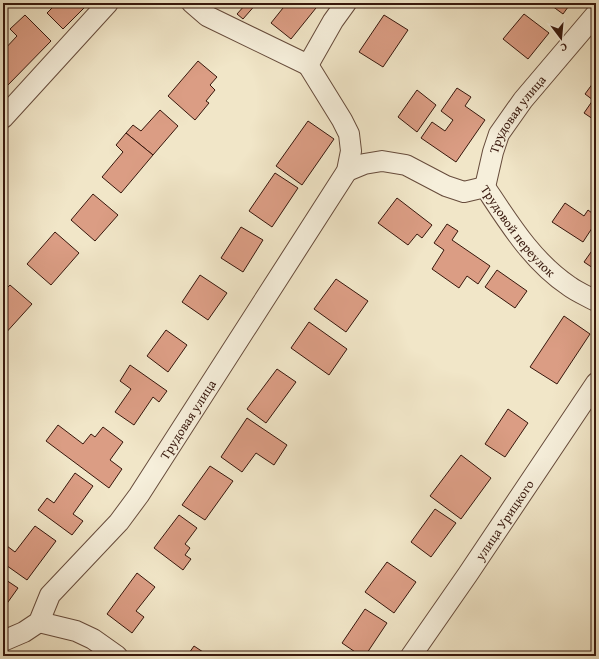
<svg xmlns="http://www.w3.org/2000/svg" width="599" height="659" viewBox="0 0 599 659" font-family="'Gentium Book Plus',serif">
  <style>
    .building { fill: #db9d84; stroke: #37170c }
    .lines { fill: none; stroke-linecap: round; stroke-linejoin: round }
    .street-casing { stroke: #664b3b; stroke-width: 22 }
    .street { stroke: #f6efdb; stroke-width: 20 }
    .labels { text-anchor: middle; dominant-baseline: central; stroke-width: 3; stroke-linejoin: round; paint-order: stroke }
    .street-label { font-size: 13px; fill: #37170c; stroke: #f6efdb }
  </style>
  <rect width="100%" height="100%" fill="#f1e6c8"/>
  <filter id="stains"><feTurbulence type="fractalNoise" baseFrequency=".005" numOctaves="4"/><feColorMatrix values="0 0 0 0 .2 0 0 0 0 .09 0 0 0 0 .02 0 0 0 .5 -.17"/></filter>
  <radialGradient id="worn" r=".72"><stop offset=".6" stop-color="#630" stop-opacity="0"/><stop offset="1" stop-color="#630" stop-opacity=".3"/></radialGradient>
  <g class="building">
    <path d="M 57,3 L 89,3 L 63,29 L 47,13 Z"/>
    <path d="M 242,3 L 257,3 L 243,19 L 237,14 L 245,5 Z"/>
    <path d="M 287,3 L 320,3 L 291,39 L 271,23 Z"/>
    <path d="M 548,3 L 571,3 L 563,14 Z"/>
    <path d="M 524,14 L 549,33 L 528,59 L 503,39 Z"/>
    <path d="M 25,15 L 51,41 L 7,86 L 3,83 L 3,51 L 17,36 L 10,29 Z"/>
    <path d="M 384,15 L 408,30 L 383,67 L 359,52 Z"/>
    <path d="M 198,61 L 217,77 L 210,85 L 215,90 L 206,101 L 209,103 L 195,120 L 168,96 Z"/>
    <path d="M 596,79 L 596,121 L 584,113 L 593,100 L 585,94 Z"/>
    <path d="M 457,88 L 471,97 L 465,106 L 485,120 L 456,162 L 421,138 L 432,122 L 445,131 L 453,120 L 441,111 Z"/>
    <path d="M 417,90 L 436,105 L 417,132 L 398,117 Z"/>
    <path d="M 160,110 L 178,126 L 153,155 L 126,133 L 133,125 L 141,131 Z"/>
    <path d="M 308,121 L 334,139 L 302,185 L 276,166 Z"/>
    <path d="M 126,133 L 153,155 L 121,193 L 102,177 L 123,152 L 116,145 Z"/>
    <path d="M 275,173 L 298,188 L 272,227 L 249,211 Z"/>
    <path d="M 93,194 L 118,215 L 95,241 L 71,220 Z"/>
    <path d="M 397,198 L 432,225 L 422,238 L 417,234 L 408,245 L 378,223 Z"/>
    <path d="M 565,203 L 584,216 L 588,210 L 596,216 L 596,222 L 583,242 L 552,222 Z"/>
    <path d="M 447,224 L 458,231 L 452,240 L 490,266 L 478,284 L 467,276 L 459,288 L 432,269 L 444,250 L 434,243 Z"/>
    <path d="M 241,227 L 263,240 L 243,272 L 221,258 Z"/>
    <path d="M 55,232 L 79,253 L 51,285 L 27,264 Z"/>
    <path d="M 596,245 L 596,270 L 584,262 Z"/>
    <path d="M 497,270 L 527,291 L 515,308 L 485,287 Z"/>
    <path d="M 200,275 L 227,293 L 208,320 L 182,302 Z"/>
    <path d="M 336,279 L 368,301 L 346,332 L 314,309 Z"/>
    <path d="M 10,285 L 32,304 L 3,336 L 3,292 Z"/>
    <path d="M 564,316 L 590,334 L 557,384 L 530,367 Z"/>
    <path d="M 309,322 L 347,349 L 329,375 L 291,348 Z"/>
    <path d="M 166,330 L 187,345 L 168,372 L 147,356 Z"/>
    <path d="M 130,365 L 167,391 L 159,402 L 153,397 L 134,425 L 115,412 L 131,389 L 120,381 Z"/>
    <path d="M 277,369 L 296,382 L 266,423 L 247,409 Z"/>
    <path d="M 508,409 L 528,423 L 505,457 L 485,444 Z"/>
    <path d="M 247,418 L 287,445 L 274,465 L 256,453 L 242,472 L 221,457 Z"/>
    <path d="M 58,425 L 83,444 L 91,434 L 95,437 L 103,427 L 123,442 L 110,460 L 122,469 L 109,488 L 46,441 Z"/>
    <path d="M 461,455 L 491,478 L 461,519 L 430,496 Z"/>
    <path d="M 210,466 L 233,481 L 205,520 L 182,505 Z"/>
    <path d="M 75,473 L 93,486 L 73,514 L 83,521 L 72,535 L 38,510 L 47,498 L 54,503 Z"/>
    <path d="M 435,509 L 456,523 L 431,557 L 411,542 Z"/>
    <path d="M 179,515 L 197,528 L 185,544 L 190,548 L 185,555 L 191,559 L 183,570 L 154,548 Z"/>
    <path d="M 35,526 L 56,541 L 27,580 L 3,563 L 3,551 L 7,546 L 15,552 Z"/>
    <path d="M 387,562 L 416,582 L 394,613 L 365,592 Z"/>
    <path d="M 137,573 L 155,587 L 136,611 L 144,617 L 132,633 L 107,614 Z"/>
    <path d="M 3,578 L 18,588 L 3,609 Z"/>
    <path d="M 365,609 L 387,623 L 365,656 L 361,656 L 342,643 Z"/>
    <path d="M 194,646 L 209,656 L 187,656 Z"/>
  </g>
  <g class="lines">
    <g class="street-casing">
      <g id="street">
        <path d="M 192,3 L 207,16 L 308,65"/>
        <path d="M 308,65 L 333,21 L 346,3"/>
        <path d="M 3,118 L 108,3"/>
        <path d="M 347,171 L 364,164 L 382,161 L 406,165 L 446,186 L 464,192 L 485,187"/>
        <path id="s1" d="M 485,187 L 493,152 L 499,134 L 523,100 L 596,14"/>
        <path id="s2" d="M 485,187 C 509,223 532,261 569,286 C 577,292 587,296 596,301"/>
        <path d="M 39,622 L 76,631 L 93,639 L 117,656"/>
        <path id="s3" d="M 3,641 L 24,632 L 39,622 L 50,595 L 119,522 L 139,495 L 347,171 L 351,151 L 349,134 L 342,120 L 308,65"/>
        <path id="s4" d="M 411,656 L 468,574 L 596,383"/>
      </g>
    </g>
    <use href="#street" class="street"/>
  </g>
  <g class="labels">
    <g class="street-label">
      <text stroke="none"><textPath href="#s1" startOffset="81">Трудовая улица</textPath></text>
      <text stroke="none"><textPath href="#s2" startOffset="55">Трудовой переулок</textPath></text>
      <text stroke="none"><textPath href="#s3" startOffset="294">Трудовая улица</textPath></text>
      <text stroke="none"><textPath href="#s4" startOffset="165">улица Урицкого</textPath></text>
    </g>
  </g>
  <rect width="599" height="659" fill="none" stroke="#f1e6c8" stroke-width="16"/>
  <rect x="4" y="4" width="591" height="651" fill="none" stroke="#37170c" stroke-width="2"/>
  <rect x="8" y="8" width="583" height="643" fill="none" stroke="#37170c"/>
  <g transform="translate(561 38) rotate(164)" stroke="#f6efdb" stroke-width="3" paint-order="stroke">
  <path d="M0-3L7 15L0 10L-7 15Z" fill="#37170c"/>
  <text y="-6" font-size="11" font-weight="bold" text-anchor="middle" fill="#37170c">С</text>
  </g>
  <rect width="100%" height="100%" filter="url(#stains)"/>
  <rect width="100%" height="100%" fill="url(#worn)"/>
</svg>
